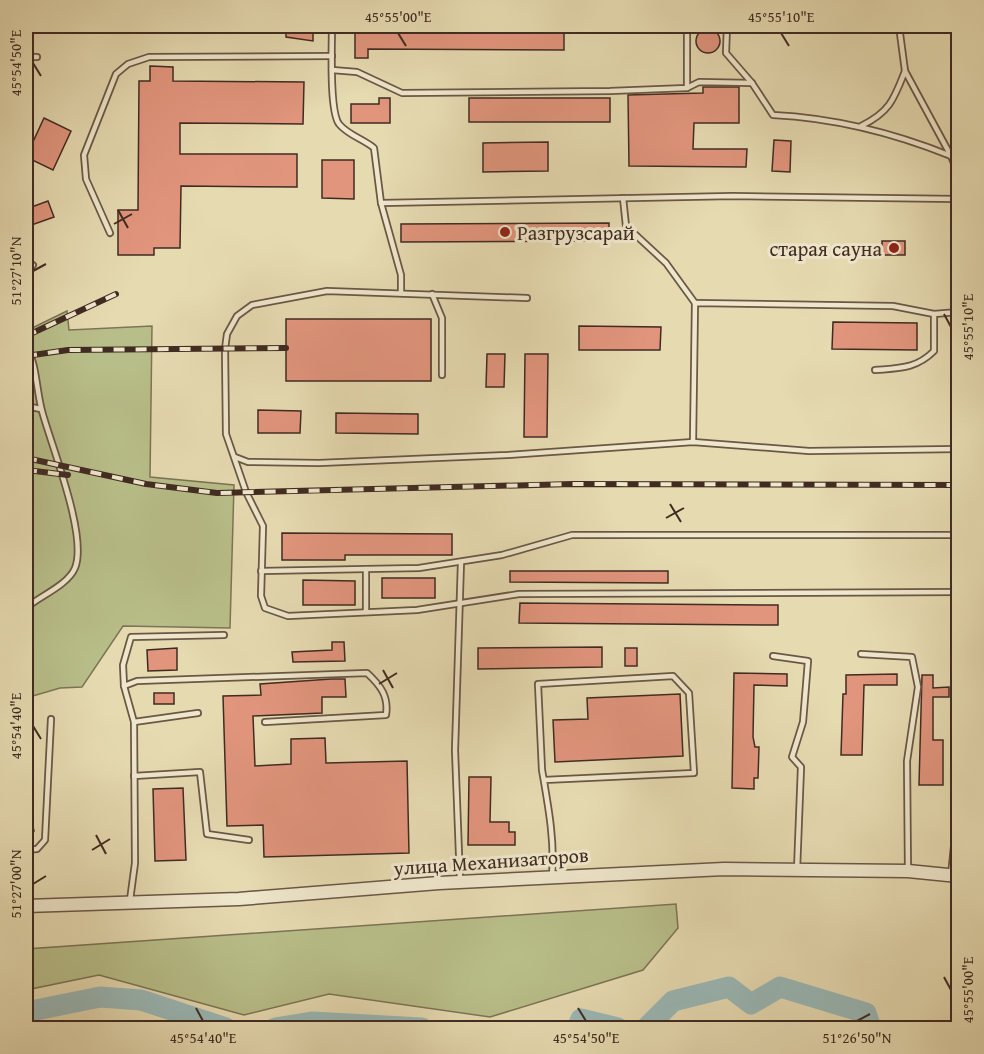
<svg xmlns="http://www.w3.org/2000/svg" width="984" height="1054" viewBox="0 0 984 1054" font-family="'Gentium Book Plus',serif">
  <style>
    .green { fill: #b8be89; stroke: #7c7456; stroke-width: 1.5 }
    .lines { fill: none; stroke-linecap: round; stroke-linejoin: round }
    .river { stroke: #9ab8b6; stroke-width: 21 }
    .building { fill: #e1957d; stroke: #402b22; stroke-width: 1.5 }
    .service-casing { stroke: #6a5746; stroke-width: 8 }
    .tertiary-casing { stroke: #6a5746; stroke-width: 15 }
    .service { stroke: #efe7cc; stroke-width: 4.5 }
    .tertiary { stroke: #efe7cc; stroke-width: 12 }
    .rail-casing { stroke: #402b22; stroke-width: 6 }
    .rail { stroke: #efe7cc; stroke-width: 4; stroke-dasharray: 11; stroke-linecap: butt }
    .ticks { fill: none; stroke: #402b22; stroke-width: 2 }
    .poi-dot { fill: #8f2418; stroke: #efe7cc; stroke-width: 2 }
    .labels { text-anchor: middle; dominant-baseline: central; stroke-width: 6; stroke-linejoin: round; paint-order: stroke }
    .poi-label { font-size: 20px; fill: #402b22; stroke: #efe7cc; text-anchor: start }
    .street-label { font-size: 20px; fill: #402b22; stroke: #efe7cc }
    .neatline { fill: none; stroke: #402b22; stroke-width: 2 }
    .ticks-label { font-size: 15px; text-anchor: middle; fill: #402b22 }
  </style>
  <rect width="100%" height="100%" fill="#e6dab1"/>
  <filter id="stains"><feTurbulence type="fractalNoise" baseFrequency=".00333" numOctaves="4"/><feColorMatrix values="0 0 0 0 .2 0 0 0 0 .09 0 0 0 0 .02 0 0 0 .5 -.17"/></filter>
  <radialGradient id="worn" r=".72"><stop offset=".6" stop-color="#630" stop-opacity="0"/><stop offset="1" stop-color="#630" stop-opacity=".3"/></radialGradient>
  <g class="green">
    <path d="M 67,311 L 69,330 L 152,326 L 150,477 L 234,485 L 230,628 L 123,626 L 82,687 L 60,688 L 26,698 L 26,599 L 28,598 L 26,592 L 26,331 Z"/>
    <path d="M 676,904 L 678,928 L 643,970 L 490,1017 L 329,994 L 244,1015 L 99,975 L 26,990 L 26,949 Z"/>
  </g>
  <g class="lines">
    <g class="river">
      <path d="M 26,1012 L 100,997 L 141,1000 L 226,1028"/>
      <path d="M 275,1028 L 312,1022 L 422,1028"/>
      <path d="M 577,1028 L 581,1019 L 618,1028"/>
      <path d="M 646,1028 L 673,1001 L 729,987 L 751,1004 L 780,987 L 866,1013 L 871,1028"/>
    </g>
  </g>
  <g class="building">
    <path d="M 286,26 L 313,26 L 313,41 L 286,37 Z"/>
    <path d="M 459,26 L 530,26 L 529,33 L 564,33 L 564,50 L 368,49 L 368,58 L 355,58 L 355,32 L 459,32 Z"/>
    <circle cx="708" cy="41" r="12"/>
    <path d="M 150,66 L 173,67 L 173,81 L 304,82 L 303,124 L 180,123 L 180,154 L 297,154 L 297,187 L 181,186 L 180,248 L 154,248 L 154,255 L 118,255 L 118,210 L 138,210 L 139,81 L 150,81 Z"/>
    <path d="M 703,87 L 739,87 L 739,123 L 694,123 L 693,149 L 747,149 L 746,167 L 629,166 L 628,95 L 703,93 Z"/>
    <path d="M 379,98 L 390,98 L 390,123 L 351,123 L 351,104 L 379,104 Z"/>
    <rect x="469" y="98" width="141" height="24"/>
    <path d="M 44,118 L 71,131 L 53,170 L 26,157 Z"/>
    <path d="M 774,140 L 791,141 L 790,172 L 772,171 Z"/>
    <path d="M 548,142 L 548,171 L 483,172 L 483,143 Z"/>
    <path d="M 322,160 L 354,160 L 354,199 L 322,198 Z"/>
    <path d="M 48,201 L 54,217 L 26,227 L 26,209 Z"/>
    <path d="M 609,223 L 609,241 L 401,242 L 401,224 Z"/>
    <rect x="882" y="241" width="23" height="14"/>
    <rect x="286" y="319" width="145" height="62"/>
    <path d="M 833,322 L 917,323 L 917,350 L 832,349 Z"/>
    <path d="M 579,326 L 661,327 L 660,350 L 579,350 Z"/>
    <path d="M 487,354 L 505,354 L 504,387 L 486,387 Z"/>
    <path d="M 525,354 L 548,354 L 547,437 L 524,437 Z"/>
    <path d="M 258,410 L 301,411 L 300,433 L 258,433 Z"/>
    <path d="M 336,413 L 418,414 L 418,434 L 336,433 Z"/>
    <path d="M 282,533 L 452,534 L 452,555 L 345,555 L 345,560 L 282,560 Z"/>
    <path d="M 510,571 L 668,571 L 668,583 L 510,582 Z"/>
    <rect x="382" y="578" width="53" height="20"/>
    <path d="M 303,580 L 355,581 L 355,605 L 303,605 Z"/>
    <path d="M 520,603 L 778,605 L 778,625 L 519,623 Z"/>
    <path d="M 332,642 L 344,642 L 345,661 L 293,662 L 292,652 L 332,650 Z"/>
    <path d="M 602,647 L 602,667 L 478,669 L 478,648 Z"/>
    <path d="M 177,648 L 177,670 L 148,671 L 147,650 Z"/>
    <rect x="625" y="648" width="12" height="18"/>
    <path d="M 734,673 L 787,674 L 787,686 L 754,685 L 753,737 L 755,747 L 759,747 L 758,778 L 754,778 L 754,789 L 732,788 Z"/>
    <path d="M 897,674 L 897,685 L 864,685 L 862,755 L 841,755 L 843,694 L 846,694 L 846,675 Z"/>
    <path d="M 922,675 L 933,675 L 933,688 L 949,687 L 949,697 L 933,697 L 933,740 L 943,740 L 943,785 L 919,785 Z"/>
    <path d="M 331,679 L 345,679 L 346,697 L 322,697 L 322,713 L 253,716 L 255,766 L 291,764 L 291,739 L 325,738 L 326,763 L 407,761 L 409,853 L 264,857 L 263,825 L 227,826 L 223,696 L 261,695 L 260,684 Z"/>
    <rect x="154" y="693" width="20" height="11"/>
    <path d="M 680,694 L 683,756 L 555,762 L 553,720 L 588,719 L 587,698 Z"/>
    <path d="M 469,777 L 491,777 L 490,822 L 509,822 L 509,832 L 515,832 L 515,845 L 468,845 Z"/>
    <path d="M 183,788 L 186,860 L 155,861 L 153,789 Z"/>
    <path d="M 26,809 L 28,809 L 34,831 L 26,846 Z"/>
  </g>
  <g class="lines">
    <g class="service-casing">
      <g id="service">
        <path d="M 332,26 C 332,44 329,111 339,124 C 348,135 363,139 374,148 L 381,203 L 401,275 L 401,293"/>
        <path d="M 687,26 L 687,88"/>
        <path d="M 727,26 L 726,53 L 752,83 L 773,115 C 835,118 894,133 951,156 L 958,173"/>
        <path d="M 899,26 L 905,71 L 951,156"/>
        <path d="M 26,57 L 37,57"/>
        <path d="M 332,70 L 357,72 L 402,93 L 610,91 L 687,88 L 699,82 L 752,83"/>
        <path d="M 861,126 C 890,112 894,99 905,71"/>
        <path d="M 623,198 L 626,226 L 666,263 L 695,303"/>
        <path d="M 381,203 L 733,196 L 958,199"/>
        <path d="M 110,233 L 86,179 L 84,155 L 116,74 L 128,64 L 149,57 L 332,56"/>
        <path d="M 26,275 L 33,265"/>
        <path d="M 432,294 L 442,318 L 442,375"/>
        <path d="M 527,298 L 327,291 L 252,305 L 237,316 L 227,334 L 225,349 L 226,434 L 246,492 L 263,526 L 261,596 L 265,608 L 288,616 L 417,610 L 519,594 L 958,592"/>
        <path d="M 26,344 C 37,366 36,388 42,411 C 51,445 88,536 75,568 C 68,585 40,596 26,608"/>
        <path d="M 875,370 C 899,368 916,369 934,351 L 934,314"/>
        <path d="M 26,406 L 41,409"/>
        <path d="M 693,442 L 695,303 L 893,306 L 934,314 L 958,312"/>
        <path d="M 235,457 L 248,462 L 319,463 L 507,455 L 693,442 L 809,451 L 958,449"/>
        <path d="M 261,571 L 419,568 L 502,555 L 572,535 L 958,535"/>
        <path d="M 366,612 L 366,569"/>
        <path d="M 861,654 L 912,657 L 918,687 L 907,761 L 908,871"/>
        <path d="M 773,656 L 808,661 L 803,722 L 792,757 L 801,767 L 797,870"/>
        <path d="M 124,686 L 137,681 L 367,673 C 380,685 389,696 386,715 L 265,722"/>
        <path d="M 134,722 L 198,713"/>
        <path d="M 134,776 L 200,772 L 207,834 L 249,840"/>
        <path d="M 544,780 L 694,773 L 689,693 L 673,676 L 538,684 L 542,770 C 548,805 555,841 552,876"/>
        <path d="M 26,850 L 37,849 L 45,840 L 51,719"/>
        <path d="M 951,875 L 958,808"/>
        <path d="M 460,880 L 455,750 L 461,562"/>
        <path d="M 130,900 L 135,863 L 134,722 L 124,686 L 123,665 L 131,637 L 224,635"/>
      </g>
    </g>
    <g class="tertiary-casing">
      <path id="tertiary" d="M 26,906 L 239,899 L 439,883 L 724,869 L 908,871 L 958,876"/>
    </g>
    <use href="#service" class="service"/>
    <use href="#tertiary" class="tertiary"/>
    <g class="rail-casing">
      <g id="rail">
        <path d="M 26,336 L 116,294"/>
        <path d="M 26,356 L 68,350 L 286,348"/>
        <path d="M 26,458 L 146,484 L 217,493 L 573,484 L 958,485"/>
        <path d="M 26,470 L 68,475"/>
      </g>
    </g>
    <use href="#rail" class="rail"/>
  </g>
  <path class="ticks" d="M 398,33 L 406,46M 781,33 L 789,46M 33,63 L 41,76M 118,210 L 128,228M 114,224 L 132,214M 33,271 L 46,264M 944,314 L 951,327M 670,504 L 681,522M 666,518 L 684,508M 383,670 L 393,688M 379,684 L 397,673M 33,726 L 41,739M 96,835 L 106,854M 92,850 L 110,839M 33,884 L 46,876M 944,977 L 951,990M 196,1008 L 203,1021M 578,1008 L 586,1021M 857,1021 L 870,1014"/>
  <g class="poi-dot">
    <circle cx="505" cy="232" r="6"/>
    <circle cx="894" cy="248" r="6"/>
  </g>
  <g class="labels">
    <g class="poi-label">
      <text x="517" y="232">Разгрузсарай</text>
      <text x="882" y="248" text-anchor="end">старая сауна</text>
    </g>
    <g class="street-label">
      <text transform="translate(491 861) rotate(-4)">улица Механизаторов</text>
    </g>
  </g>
  <rect width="984" height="1054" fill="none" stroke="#e6dab1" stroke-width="66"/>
  <rect x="33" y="33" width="918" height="988" class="neatline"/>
  <g class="ticks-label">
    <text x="398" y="22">45°55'00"E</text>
    <text x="781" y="22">45°55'10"E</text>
    <text transform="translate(16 63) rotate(-90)" y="5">45°54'50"E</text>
    <text transform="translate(16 271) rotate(-90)" y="5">51°27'10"N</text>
    <text transform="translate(968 327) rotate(-90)" y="5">45°55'10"E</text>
    <text transform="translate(16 726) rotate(-90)" y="5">45°54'40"E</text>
    <text transform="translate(16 884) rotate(-90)" y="5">51°27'00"N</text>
    <text transform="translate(968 990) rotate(-90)" y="5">45°55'00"E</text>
    <text x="203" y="1043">45°54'40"E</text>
    <text x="586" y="1043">45°54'50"E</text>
    <text x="857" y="1043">51°26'50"N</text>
  </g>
  <rect width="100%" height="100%" filter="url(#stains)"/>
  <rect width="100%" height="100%" fill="url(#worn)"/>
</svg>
